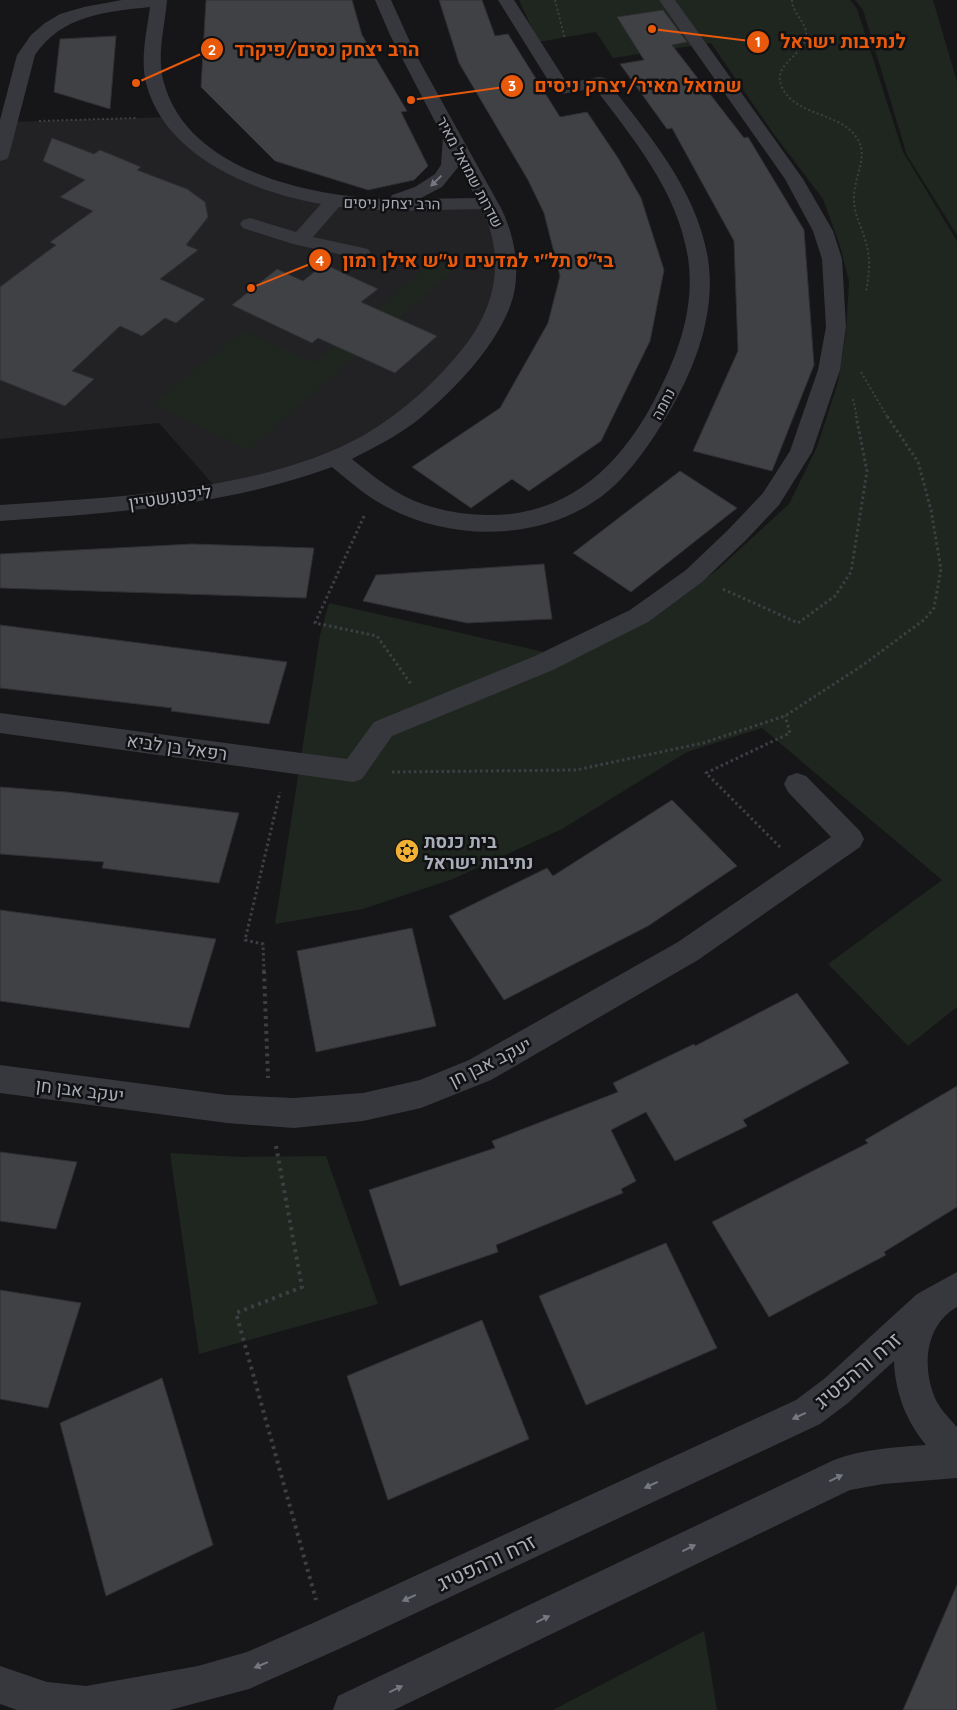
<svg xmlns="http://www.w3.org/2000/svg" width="957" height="1710" viewBox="0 0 957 1710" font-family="Quicksand,Heebo,sans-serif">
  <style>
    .built { fill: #222225 }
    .green { fill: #1e261f }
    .building { fill: #404145; stroke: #303034 }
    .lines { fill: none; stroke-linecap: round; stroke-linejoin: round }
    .path-far2 { stroke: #3d3f44; stroke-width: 2; stroke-dasharray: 2 2.5; stroke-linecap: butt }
    .path-far1 { stroke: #3d3f44; stroke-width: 3; stroke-dasharray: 2.5 3; stroke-linecap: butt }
    .path { stroke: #3d3f44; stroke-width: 4; stroke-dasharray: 3 4.5; stroke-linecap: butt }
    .minor { fill: #37383d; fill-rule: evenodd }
    .oneway { fill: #757881 }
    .labels { text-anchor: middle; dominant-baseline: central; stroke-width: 5; stroke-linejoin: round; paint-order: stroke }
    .far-street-label { font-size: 15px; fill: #a8adb8; stroke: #111113 }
    .street-label { font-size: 18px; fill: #a8adb8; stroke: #111113 }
    .poi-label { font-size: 18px; font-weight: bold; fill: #a8adb8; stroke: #111113; text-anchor: start }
    .near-street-label { font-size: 21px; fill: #a8adb8; stroke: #111113 }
    .leader { fill: none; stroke: #e8590c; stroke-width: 2 }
    .callout-dot { fill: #e8590c; stroke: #111113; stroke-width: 2 }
    .mark-label { font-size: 15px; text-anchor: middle; font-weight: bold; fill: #fff }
    .callout-label { font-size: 19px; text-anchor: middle; font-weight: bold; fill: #e8590c; stroke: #111113; stroke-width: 5; stroke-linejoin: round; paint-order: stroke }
  </style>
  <rect width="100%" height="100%" fill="#161618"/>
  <path class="built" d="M 169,117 L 185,136 L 266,183 L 334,201 L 488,203 L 502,233 L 497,316 L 454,375 L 336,458 L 218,490 L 159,423 L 0,439 L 0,155 L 9,122 Z"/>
  <g class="green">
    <path d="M 519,0 L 850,0 L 857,9 L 903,152 L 957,241 L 957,1007 L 908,1046 L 828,964 L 942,880 L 762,728 L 687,752 L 562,829 L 453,879 L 363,909 L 275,924 L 320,635 L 329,603 L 575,659 L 646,622 L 717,570 L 789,504 L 817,447 L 838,382 L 846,333 L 849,281 L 840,246 L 823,199 L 773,133 L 711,43 L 613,58 L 596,32 L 538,42 Z"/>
    <path d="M 855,0 L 933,0 L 957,82 L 957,235 L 907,155 L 863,10 Z"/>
    <path d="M 434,260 L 455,269 L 249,450 L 154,403 L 244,330 L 315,363 Z"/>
    <path d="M 170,1153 L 242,1157 L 326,1156 L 378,1304 L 199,1354 Z"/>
    <path d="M 704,1631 L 717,1710 L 553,1710 Z"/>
  </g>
  <g class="building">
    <path d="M 206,0 L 352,0 L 362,35 L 407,111 L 401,112 L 428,166 L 414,180 L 368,190 L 275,161 L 201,87 Z"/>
    <path d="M 439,0 L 482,0 L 495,36 L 508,34 L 560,117 L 587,112 L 618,158 L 641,198 L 664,270 L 650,341 L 601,441 L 529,491 L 512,479 L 471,508 L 412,467 L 500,408 L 548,323 L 560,276 L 544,213 L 528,180 L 459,63 Z"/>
    <path d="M 663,10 L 687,42 L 672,45 L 744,138 L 748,137 L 804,230 L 814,365 L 772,471 L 693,451 L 738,351 L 734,241 L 672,128 L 667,129 L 620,64 L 644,60 L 617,17 Z"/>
    <path d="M 116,36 L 110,109 L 54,92 L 60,39 Z"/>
    <path d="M 52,138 L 94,154 L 100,150 L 141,167 L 137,170 L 187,189 L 205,202 L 208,217 L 186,245 L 198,250 L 160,279 L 205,299 L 176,323 L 165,318 L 142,336 L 120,326 L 72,371 L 94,379 L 65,406 L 0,380 L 0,287 L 56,245 L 50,242 L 93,211 L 60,197 L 85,180 L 43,161 Z"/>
    <path d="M 324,264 L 378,289 L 361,302 L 437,336 L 395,373 L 318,338 L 312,343 L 232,305 L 277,269 L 303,281 Z"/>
    <path d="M 680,471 L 737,508 L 631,592 L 573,553 Z"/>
    <path d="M 192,544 L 314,548 L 306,598 L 0,588 L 0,554 Z"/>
    <path d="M 544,564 L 552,619 L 467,623 L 363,601 L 376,575 Z"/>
    <path d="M 0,625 L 287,662 L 269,724 L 171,711 L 172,708 L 0,688 Z"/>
    <path d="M 0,787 L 66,792 L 239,813 L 219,883 L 102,868 L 104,862 L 0,854 Z"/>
    <path d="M 672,800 L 737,866 L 648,926 L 504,1000 L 449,916 L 547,868 L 553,876 Z"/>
    <path d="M 0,910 L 216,939 L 189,1028 L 0,1001 Z"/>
    <path d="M 412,928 L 436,1026 L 316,1052 L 297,951 Z"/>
    <path d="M 797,993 L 849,1063 L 743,1120 L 747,1126 L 675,1161 L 646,1112 L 611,1130 L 636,1181 L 621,1189 L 623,1193 L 496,1245 L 498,1252 L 400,1286 L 369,1190 L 495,1148 L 492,1141 L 618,1092 L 613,1083 L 694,1044 L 695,1046 Z"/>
    <path d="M 957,1086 L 957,1207 L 884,1252 L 886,1255 L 769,1317 L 712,1222 L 868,1143 L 865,1140 Z"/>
    <path d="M 0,1152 L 77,1162 L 56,1229 L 0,1221 Z"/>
    <path d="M 666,1243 L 717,1348 L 586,1405 L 539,1296 Z"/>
    <path d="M 0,1290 L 81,1303 L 48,1408 L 0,1399 Z"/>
    <path d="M 482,1320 L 529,1439 L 388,1500 L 347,1376 Z"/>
    <path d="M 162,1378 L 213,1545 L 106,1596 L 60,1423 Z"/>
    <path d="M 957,1585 L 957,1710 L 903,1710 Z"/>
  </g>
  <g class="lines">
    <g class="path-far2">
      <path d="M 555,0 L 565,39"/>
      <path d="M 792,0 C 792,15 811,24 805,41 C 799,57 774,65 781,85 C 792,114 833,112 852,132 C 872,152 855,172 854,196 C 853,213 862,227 866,243 C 871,259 869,276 866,292"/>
      <path d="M 39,121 L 138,118"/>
      <path d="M 861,372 L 888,418"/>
      <path d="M 853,399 L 857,418"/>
    </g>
    <g class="path-far1">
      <path d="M 364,516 L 315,623 L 377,636 L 411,684"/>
      <path d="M 723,589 L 798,623 L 835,596 L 851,572 L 867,471 L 856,416"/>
      <path d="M 392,772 L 576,770 L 703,743 L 785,716 L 863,665 L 925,619 L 934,608 L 941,569 L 931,510 L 918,462 L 887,416"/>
      <path d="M 780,847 L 706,773 L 790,733 L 785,716"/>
      <path d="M 264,972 L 263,944 L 245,940 L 280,792"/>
    </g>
    <g class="path">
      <path d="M 264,971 L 268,1078"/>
      <path d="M 276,1146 L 302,1287 L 236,1313 L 316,1600"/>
    </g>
    <g class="minor">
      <path d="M 122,0 L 167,0 C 165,26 156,57 164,83 C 188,171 311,197 390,199 L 392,195 L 415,187 L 435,174 L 441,165 L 443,137 L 390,35 L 375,0 L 391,0 L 415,53 L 502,210 C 513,234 519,261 515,288 C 507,337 452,393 414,423 C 395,437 373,448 352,459 C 368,472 385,486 404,496 C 430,509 459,515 488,515 C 572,516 625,461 660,389 C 680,349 695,304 688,258 C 678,192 634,140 595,88 L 562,94 L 556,93 L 498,0 L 514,0 L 567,83 L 599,77 L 605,78 C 647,133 697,189 708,259 C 716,310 697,363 672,407 C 657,433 641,458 620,480 C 561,541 458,546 385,506 C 366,496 349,481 332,467 C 227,506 112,513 0,521 L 0,505 C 115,497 264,492 366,434 C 404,411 437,381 464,347 C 497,305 505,257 482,209 L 393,211 L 339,207 L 313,237 L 368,249 L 371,253 L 368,257 L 361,259 L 293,244 L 243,228 L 240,224 L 243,220 L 250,218 L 296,232 L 321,204 C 253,192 165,157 146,83 C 140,58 147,31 150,7 C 105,12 62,15 35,55 L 9,155 L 7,159 L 0,161 L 0,120 L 17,55 L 31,35 L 45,23 L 60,14 L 84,7 ZM 459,166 L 476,198 L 419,199 L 442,187 Z"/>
      <path d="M 659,0 L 675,0 L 803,179 L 833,231 L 842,259 L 846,327 L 840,370 L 812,452 L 779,505 L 745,541 L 702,582 L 648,622 L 553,670 L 392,736 L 362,779 L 353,782 L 0,733 L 0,713 L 347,759 L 374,722 L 535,656 L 630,610 L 686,570 L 729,529 L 763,493 L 790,451 L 818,370 L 826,327 L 822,259 L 813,231 L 785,179 Z"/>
      <path d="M 797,773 L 806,776 L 860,831 L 864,839 L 860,847 L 698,960 L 491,1080 L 421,1108 L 363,1121 L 294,1128 L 227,1123 L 0,1093 L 0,1065 L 227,1095 L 294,1098 L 363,1093 L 420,1080 L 469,1060 L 678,942 L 831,837 L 788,792 L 784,784 L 788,776 Z"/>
      <path d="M 957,1272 L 957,1307 C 927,1324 922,1362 933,1393 C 937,1406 948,1417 957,1427 L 957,1478 L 883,1484 L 850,1490 L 394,1710 L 333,1710 L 338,1696 L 834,1460 C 863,1449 895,1447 926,1445 C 906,1421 895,1392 894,1361 L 848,1403 L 820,1424 L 339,1649 L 249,1689 L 170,1710 L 17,1710 L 0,1704 L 0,1666 L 47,1682 L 86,1686 L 198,1666 L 247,1652 L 313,1623 L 796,1400 L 824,1379 L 917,1294 Z"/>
    </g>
  </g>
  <defs><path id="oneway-solid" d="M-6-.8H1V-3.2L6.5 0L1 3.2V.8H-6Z" transform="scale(1.25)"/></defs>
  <g class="oneway">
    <use href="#oneway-solid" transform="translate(436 181) rotate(136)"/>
    <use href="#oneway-solid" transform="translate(799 1416) rotate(155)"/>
    <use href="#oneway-solid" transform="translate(836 1478) rotate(-26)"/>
    <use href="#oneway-solid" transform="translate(651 1485) rotate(155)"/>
    <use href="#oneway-solid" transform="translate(689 1548) rotate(-26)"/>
    <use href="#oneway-solid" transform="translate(409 1598) rotate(155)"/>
    <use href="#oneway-solid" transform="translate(543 1619) rotate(-26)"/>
    <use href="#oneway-solid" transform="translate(261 1665) rotate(157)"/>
    <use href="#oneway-solid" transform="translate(396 1689) rotate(-26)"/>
  </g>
  <defs>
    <g id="synagogue-disc" transform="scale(1.25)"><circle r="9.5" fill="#f2b134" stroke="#111113"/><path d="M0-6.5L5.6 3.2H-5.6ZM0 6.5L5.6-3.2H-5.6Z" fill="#111"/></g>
  </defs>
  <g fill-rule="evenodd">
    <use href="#synagogue-disc" x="407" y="851"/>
  </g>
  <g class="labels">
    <g class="far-street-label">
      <text transform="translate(470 172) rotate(62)">שדרות שמואל מאיר</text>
      <text transform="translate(392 203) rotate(1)">הרב יצחק ניסים</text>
      <text transform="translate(663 404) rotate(-62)">נחמה</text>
    </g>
    <g class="street-label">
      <text transform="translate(170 497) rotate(-8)">ליכטנשטיין</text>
      <text transform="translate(177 747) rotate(8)">רפאל בן לביא</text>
      <text transform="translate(490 1062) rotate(-26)">יעקב אבן חן</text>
      <text transform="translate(80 1090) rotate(7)">יעקב אבן חן</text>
    </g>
    <g class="poi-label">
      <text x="424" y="841">בית כנסת<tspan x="424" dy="21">נתיבות ישראל</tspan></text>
    </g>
    <g class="near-street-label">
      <text transform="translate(857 1370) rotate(-40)">זרח ורהפטיג</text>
      <text transform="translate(486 1562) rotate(-25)">זרח ורהפטיג</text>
    </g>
  </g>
  <path class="leader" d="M652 29L758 42M136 83L212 49M411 100L512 86M251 288L320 260"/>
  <g class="callout-dot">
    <circle cx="652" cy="29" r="5"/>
    <circle cx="136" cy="83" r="5"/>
    <circle cx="411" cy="100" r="5"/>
    <circle cx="251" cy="288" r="5"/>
    <circle cx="758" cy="42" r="12"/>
    <circle cx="212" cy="49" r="12"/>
    <circle cx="512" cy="86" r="12"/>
    <circle cx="320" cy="260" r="12"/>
  </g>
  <g class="mark-label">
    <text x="758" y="47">1</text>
    <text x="212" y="55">2</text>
    <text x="512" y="91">3</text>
    <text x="320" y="266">4</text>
  </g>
  <g class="callout-label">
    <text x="843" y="48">לנתיבות ישראל</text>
    <text x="327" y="56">הרב יצחק נסים/פיקרד</text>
    <text x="638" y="92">שמואל מאיר/יצחק ניסים</text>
    <text x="478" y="267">בי"ס תל"י למדעים ע"ש אילן רמון</text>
  </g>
</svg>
